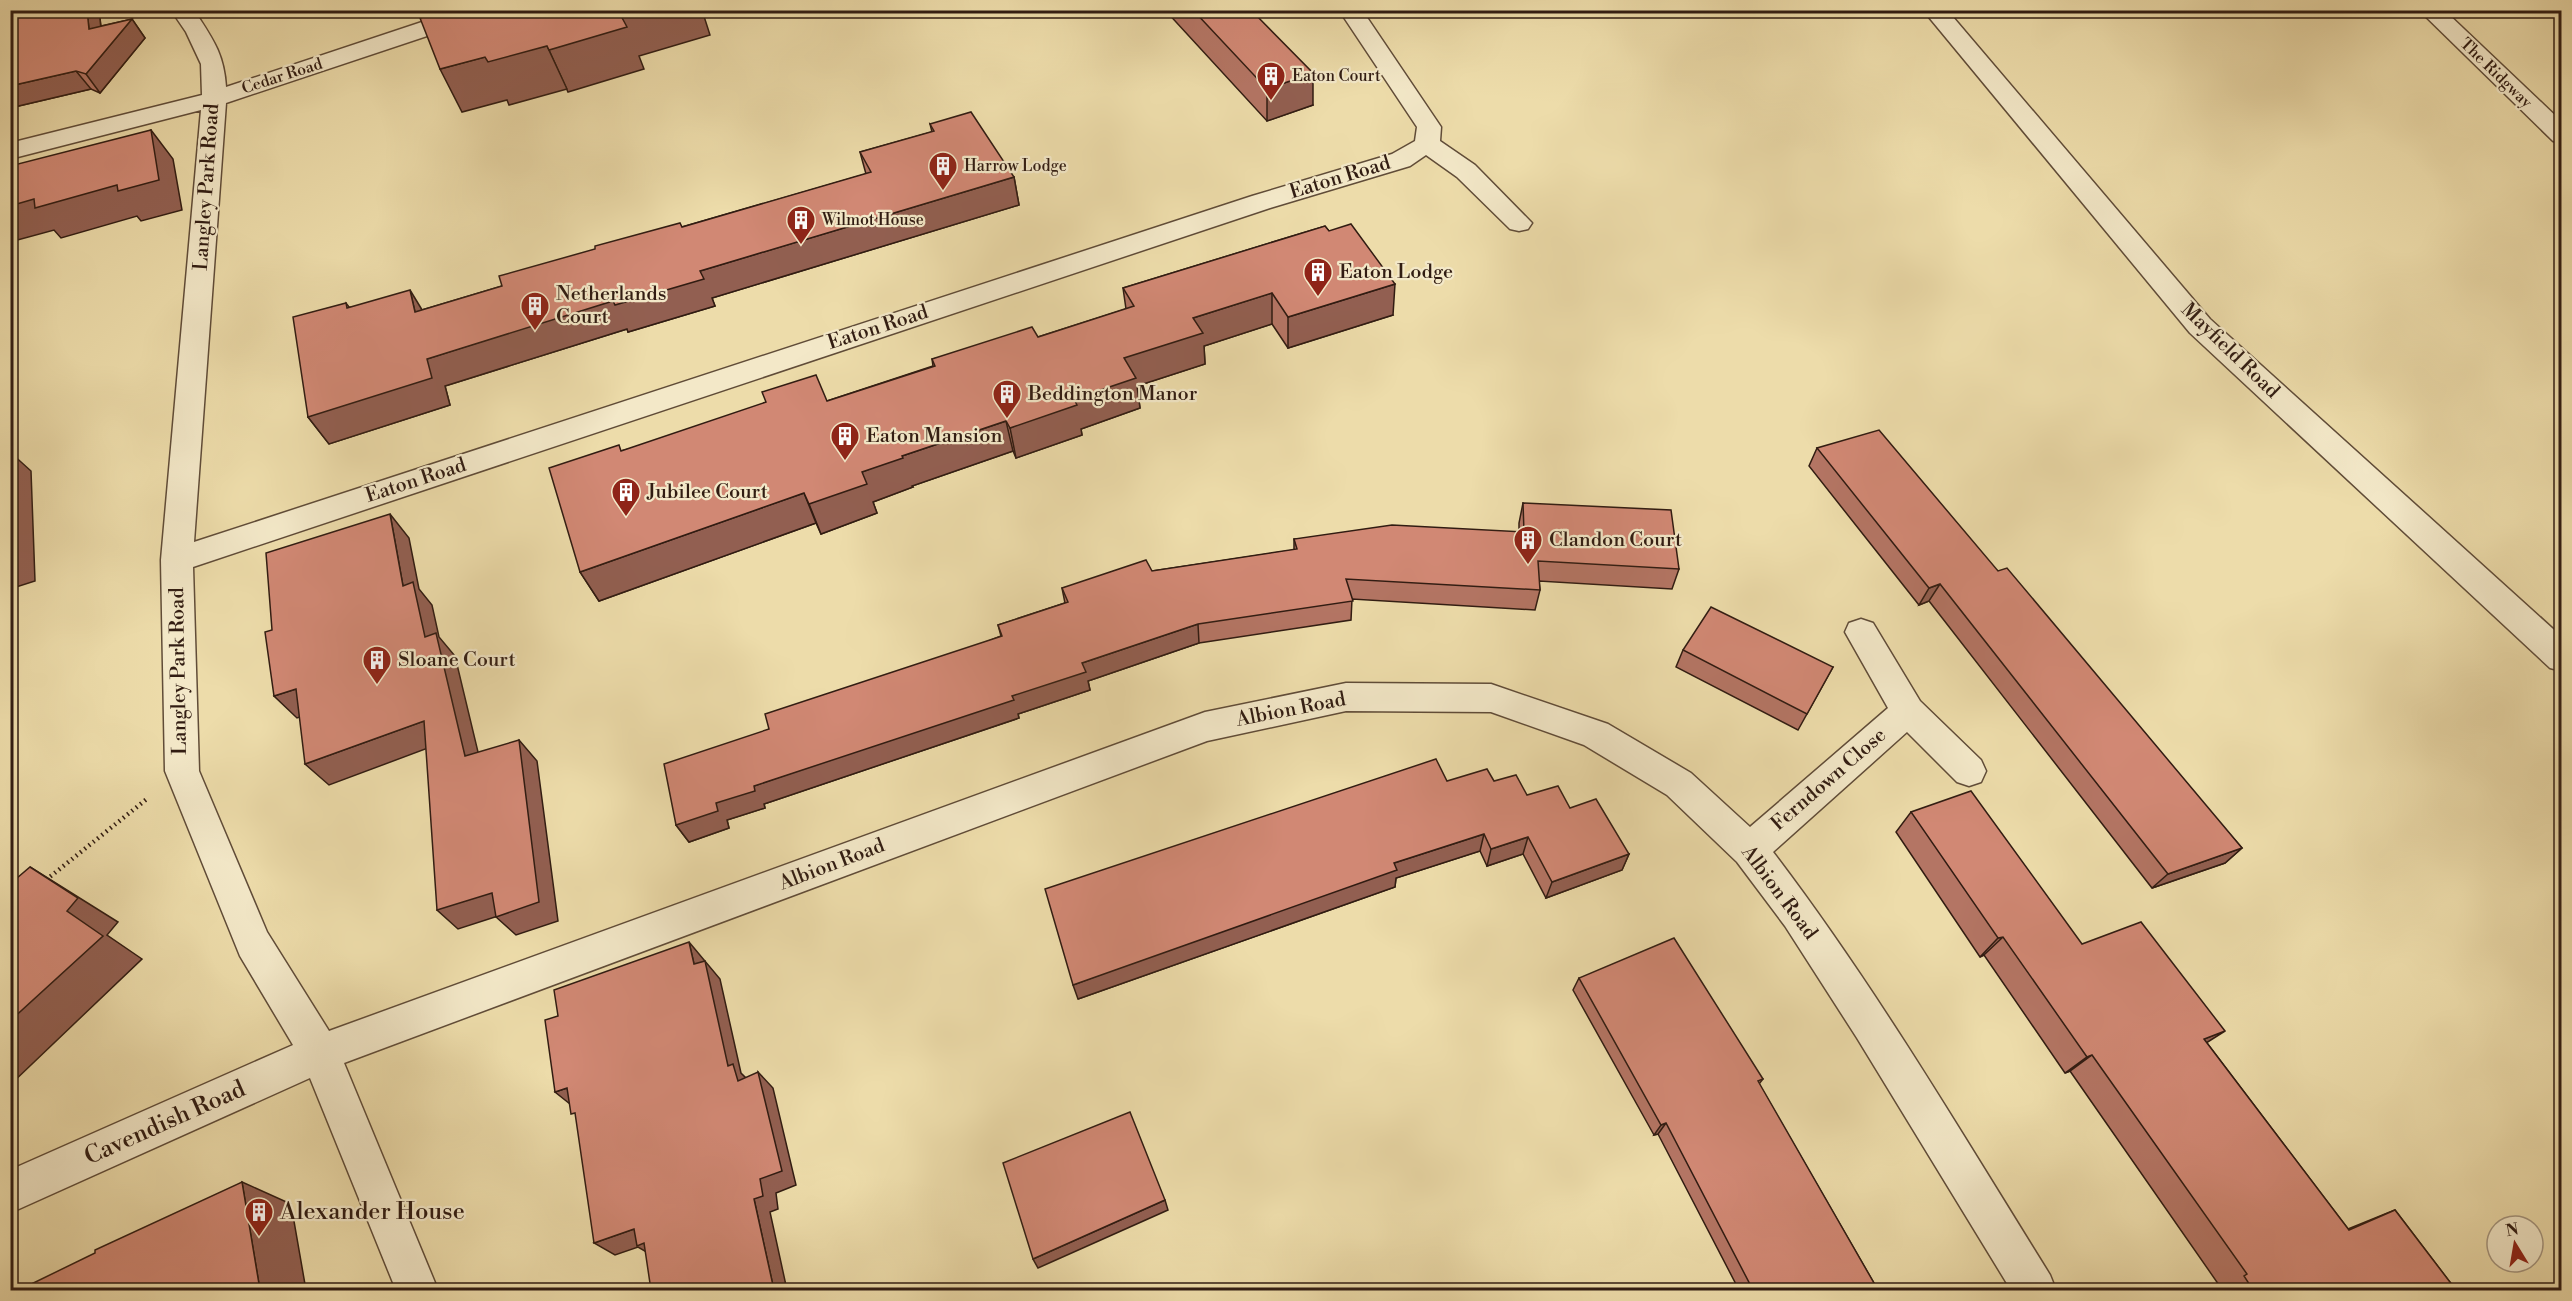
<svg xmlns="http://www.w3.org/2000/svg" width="2572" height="1301" viewBox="0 0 2572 1301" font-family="'Libre Bodoni',serif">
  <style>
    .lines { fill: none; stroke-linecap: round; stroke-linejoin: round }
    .minor-casing { stroke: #604c38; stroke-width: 3 }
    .path { stroke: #311c12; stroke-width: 4.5; stroke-dasharray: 1.5 4; stroke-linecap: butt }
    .minor { fill: #f3e8c8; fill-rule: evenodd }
    .wall { fill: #b47564; stroke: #311c12; stroke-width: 1.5 }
    .shaded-wall { fill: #925f51; stroke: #311c12; stroke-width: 1.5 }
    .building { fill: #d18874; stroke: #311c12; stroke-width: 1.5 }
    .labels { text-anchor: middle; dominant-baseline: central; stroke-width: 4.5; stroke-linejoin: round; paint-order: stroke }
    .far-street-label { font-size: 16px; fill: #311c12; stroke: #f3e8c8 }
    .far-poi-label { font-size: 16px; fill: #311c12; stroke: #f3e8c8; text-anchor: start }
    .street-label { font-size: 20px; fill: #311c12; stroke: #f3e8c8 }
    .poi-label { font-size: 20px; fill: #311c12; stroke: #f3e8c8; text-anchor: start }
    .near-street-label { font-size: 24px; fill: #311c12; stroke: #f3e8c8 }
    .near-poi-label { font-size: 24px; fill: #311c12; stroke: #f3e8c8; text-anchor: start }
  </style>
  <rect width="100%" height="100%" fill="#eddcaa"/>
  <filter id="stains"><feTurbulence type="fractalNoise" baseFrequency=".00333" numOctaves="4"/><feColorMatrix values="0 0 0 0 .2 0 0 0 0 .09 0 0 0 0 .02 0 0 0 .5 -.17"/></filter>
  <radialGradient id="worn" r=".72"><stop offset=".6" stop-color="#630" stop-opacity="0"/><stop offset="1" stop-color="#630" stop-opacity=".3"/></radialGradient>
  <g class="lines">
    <g class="minor-casing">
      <g id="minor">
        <path d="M 171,10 L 194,10 C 212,38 224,53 226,87 L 458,10 L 493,10 L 490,15 L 226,103 L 194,542 L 1252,196 L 1392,154 L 1415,141 L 1417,127 L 1339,10 L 1362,10 L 1441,127 L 1440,141 L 1475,165 L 1532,223 L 1528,229 L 1519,231 L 1510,229 L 1457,177 L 1426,155 L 1410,166 L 1270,208 L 193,567 L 199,771 L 267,932 L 329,1031 L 1205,712 L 1346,683 L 1491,684 L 1608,724 L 1691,773 L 1750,827 L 1888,708 L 1845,632 L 1849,623 L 1861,619 L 1873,623 L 1920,701 L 1981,760 L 1986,771 L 1981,782 L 1969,786 L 1957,782 L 1907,732 L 1773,852 C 1875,986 1961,1132 2050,1275 L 2056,1290 L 2011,1290 L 1857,1038 L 1785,926 L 1737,862 L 1667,795 L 1584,745 L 1491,712 L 1346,711 L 1207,741 L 344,1063 L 438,1290 L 396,1290 L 310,1078 L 10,1213 L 10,1170 L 293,1045 L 240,956 L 165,771 L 161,560 L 201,110 L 10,159 L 10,143 L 202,95 L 201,64 L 186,32 Z"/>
        <path d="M 1923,10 L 1947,10 L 2210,319 L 2562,637 L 2562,671 L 2550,668 L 2190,333 Z"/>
        <path d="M 2419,10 L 2444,10 L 2562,122 L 2562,143 L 2553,141 Z"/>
      </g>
    </g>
    <path class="path" d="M 46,880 L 148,798"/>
    <use href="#minor" class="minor"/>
  </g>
  <g class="wall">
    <path d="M 10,10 L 99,10 L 101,26 L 132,19 L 145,38 L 100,93 L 91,89 L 10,108 Z"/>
    <path d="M 1165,10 L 1258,10 L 1258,12 L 1253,13 L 1313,105 L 1267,121 Z"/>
    <path d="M 930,124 L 1014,177 L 1019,205 L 712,298 L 715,306 L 628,332 L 627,329 L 445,386 L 450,405 L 329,444 L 308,417 L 346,303 L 349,307 L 422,310 L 502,286 L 682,227 L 866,174 L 860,152 L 932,132 Z"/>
    <path d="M 1325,226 L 1393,315 L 1288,348 L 1272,324 L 1204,346 L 1205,364 L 1137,386 L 1140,408 L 1081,429 L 1082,435 L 1016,458 L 1013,451 L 912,486 L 913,487 L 873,502 L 877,513 L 821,534 L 816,523 L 599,601 L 580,572 L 621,451 L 827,401 L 933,366 L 932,359 L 1038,337 L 1126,309 L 1123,288 Z"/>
    <path d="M 1817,448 L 1998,571 L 2242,848 L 2225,863 L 2152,888 L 1929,601 L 1919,605 L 1809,466 Z"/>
    <path d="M 1523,503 L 1679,569 L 1672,589 L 1539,581 L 1540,590 L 1535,610 L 1352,599 L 1351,620 L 1199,643 L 1088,681 L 1090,690 L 1018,714 L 1019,718 L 764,804 L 765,808 L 727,820 L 729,828 L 689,842 L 676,825 L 769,729 L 1001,636 L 998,625 L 1065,603 L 1062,588 L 1152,571 L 1294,550 L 1294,539 L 1519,532 L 1519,523 Z"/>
    <path d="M 1683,650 L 1833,667 L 1798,730 L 1676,667 Z"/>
    <path d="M 1447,781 L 1494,781 L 1527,795 L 1570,808 L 1629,854 L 1622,870 L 1546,898 L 1523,854 L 1487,866 L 1480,851 L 1396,878 L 1395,887 L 1078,999 Z"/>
    <path d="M 1911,812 L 2207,1043 L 2348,1229 L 2395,1210 L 2456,1290 L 2218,1290 L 2216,1287 L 2219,1285 L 2070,1071 L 2065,1073 L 1984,955 L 1980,957 L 1896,832 Z"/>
    <path d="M 1579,978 L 1763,1079 L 1759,1084 L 1878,1290 L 1739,1290 L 1658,1134 L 1654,1135 L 1573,990 Z"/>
  </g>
  <g class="shaded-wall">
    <path d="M 87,10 L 99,10 L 103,48 L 89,29 Z"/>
    <path d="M 632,10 L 702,10 L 710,35 L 639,56 L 644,69 L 568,92 L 549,50 L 620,14 Z"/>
    <path d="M 132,19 L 145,38 L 100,93 L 86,74 Z"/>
    <path d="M 547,46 L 567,89 L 509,105 L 507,100 L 462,112 L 440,69 L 485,57 Z"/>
    <path d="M 76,71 L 91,89 L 10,108 L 10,86 Z"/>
    <path d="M 1313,73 L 1313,105 L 1267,121 L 1267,89 Z"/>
    <path d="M 151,130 L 173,159 L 182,210 L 141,221 L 137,216 L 61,238 L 54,230 L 10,242 L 10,206 Z"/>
    <path d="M 1014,177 L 1019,205 L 712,298 L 715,306 L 628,332 L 627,329 L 445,386 L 450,405 L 329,444 L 308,417 L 427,359 L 700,271 Z"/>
    <path d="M 1395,284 L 1393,315 L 1288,348 L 1288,317 Z"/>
    <path d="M 410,290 L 427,318 L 415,312 Z"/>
    <path d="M 1272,293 L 1272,324 L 1204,346 L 1205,364 L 1137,386 L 1140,408 L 1081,429 L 1082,435 L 1016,458 L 1010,428 L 1074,399 L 1124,358 L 1193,318 Z"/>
    <path d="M 1006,421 L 1013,451 L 912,486 L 913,487 L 873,502 L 877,513 L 821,534 L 809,504 L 862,472 L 902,456 Z"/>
    <path d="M 10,452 L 31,471 L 35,581 L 10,589 Z"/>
    <path d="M 804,493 L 816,523 L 599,601 L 580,572 Z"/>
    <path d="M 390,514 L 409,538 L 419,589 L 432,605 L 439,637 L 455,656 L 484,777 L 465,756 L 403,586 Z"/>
    <path d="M 1940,584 L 1929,601 L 1919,605 L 1929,588 Z"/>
    <path d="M 1198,624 L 1199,643 L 1088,681 L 1090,690 L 1018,714 L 1019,718 L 764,804 L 765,808 L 727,820 L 729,828 L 689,842 L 676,825 L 716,803 L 754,786 L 1012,696 L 1082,663 Z"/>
    <path d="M 296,689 L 318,711 L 297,718 L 274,696 Z"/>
    <path d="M 10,695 L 16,699 L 10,704 Z"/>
    <path d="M 424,721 L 444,742 L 329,785 L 305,764 Z"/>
    <path d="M 519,740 L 537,761 L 558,921 L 516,935 L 496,917 L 498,916 L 458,929 L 437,910 Z"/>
    <path d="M 1484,834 L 1480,851 L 1396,878 L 1395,887 L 1078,999 L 1073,985 L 1394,863 Z"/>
    <path d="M 1528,837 L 1523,854 L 1487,866 L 1491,849 Z"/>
    <path d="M 2242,848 L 2225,863 L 2152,888 L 2168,874 Z"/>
    <path d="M 1629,854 L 1622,870 L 1546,898 L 1552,882 Z"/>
    <path d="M 30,867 L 118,922 L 107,935 L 142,959 L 10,1085 L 10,1021 L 67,911 Z"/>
    <path d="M 2003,937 L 1984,955 L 1980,957 L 1998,938 Z"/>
    <path d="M 689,942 L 720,979 L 741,1073 L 749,1081 L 738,1081 L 728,1066 L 694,964 Z"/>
    <path d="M 2225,1031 L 2200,1047 L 2204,1039 Z"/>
    <path d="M 2092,1055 L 2070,1071 L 2065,1073 L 2087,1057 Z"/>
    <path d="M 758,1072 L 773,1088 L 796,1185 L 776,1193 L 778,1209 L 770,1212 L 787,1290 L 774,1290 L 754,1199 L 760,1179 Z"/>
    <path d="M 567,1088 L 575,1108 L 555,1092 Z"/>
    <path d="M 1666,1123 L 1658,1134 L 1654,1135 L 1661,1125 Z"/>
    <path d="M 242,1182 L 291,1204 L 306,1290 L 260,1290 Z"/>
    <path d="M 1165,1200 L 1168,1210 L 1038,1268 L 1033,1259 Z"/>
    <path d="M 634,1229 L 657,1258 L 638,1247 L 615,1255 L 594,1243 Z"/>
  </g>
  <g class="building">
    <path d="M 10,10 L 87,10 L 89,29 L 132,19 L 86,74 L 76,71 L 10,86 Z"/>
    <path d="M 450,10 L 632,10 L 620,14 L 627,27 L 549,50 L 547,46 L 488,62 L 485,57 L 440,69 L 420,18 Z"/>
    <path d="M 1193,10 L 1251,10 L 1313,73 L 1267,89 Z"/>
    <path d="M 971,112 L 1014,177 L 700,271 L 704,279 L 615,305 L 613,301 L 427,359 L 432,378 L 308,417 L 293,317 L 346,303 L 347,308 L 410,290 L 415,312 L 502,286 L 499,276 L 595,249 L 595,246 L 680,223 L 682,227 L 871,172 L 860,152 L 934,131 L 930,124 Z"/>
    <path d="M 151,130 L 159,180 L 118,191 L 117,185 L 35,208 L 34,199 L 10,206 L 10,166 Z"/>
    <path d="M 1351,224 L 1395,284 L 1288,317 L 1272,293 L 1193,318 L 1203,333 L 1124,358 L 1136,378 L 1074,399 L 1077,405 L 1010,428 L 1006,421 L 902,456 L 903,458 L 862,472 L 867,484 L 809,504 L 804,493 L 580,572 L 549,468 L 619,445 L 621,451 L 766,402 L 762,392 L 816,375 L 827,401 L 935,366 L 932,359 L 1032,327 L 1038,337 L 1134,306 L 1123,288 L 1325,226 L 1329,231 Z"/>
    <path d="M 1879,430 L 1998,571 L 2007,568 L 2242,848 L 2168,874 L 1940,584 L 1929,588 L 1817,448 Z"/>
    <path d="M 1523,503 L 1671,510 L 1679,569 L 1538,561 L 1540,590 L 1346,579 L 1353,601 L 1198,624 L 1082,663 L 1086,672 L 1012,696 L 1014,700 L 754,786 L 755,791 L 716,803 L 718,811 L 676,825 L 664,764 L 769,729 L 765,714 L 1002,636 L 998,625 L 1068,602 L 1062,588 L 1146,560 L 1152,571 L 1297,549 L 1294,539 L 1392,525 L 1524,532 Z"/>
    <path d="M 390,514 L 403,586 L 413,582 L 425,637 L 436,633 L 465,756 L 519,740 L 539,902 L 496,917 L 492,893 L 437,910 L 424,721 L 305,764 L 296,689 L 274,696 L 265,632 L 272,630 L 266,553 Z"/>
    <path d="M 1711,607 L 1833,667 L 1807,714 L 1683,650 Z"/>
    <path d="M 1436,759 L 1447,781 L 1487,769 L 1494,781 L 1516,775 L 1527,795 L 1558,786 L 1570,808 L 1596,799 L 1629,854 L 1552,882 L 1528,837 L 1491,849 L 1484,834 L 1394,863 L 1397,870 L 1073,985 L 1045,889 Z"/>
    <path d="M 1971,791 L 2082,944 L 2141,922 L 2225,1031 L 2204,1039 L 2349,1230 L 2395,1210 L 2456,1290 L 2253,1290 L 2244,1276 L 2247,1274 L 2092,1055 L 2087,1057 L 2003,937 L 1998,938 L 1911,812 Z"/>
    <path d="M 30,867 L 78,898 L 67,911 L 103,936 L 10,1021 L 10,884 Z"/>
    <path d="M 1674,938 L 1763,1079 L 1758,1081 L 1878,1290 L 1753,1290 L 1666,1123 L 1661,1125 L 1579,978 Z"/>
    <path d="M 689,942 L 694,964 L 705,961 L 728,1066 L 733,1064 L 738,1081 L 758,1072 L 782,1171 L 760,1179 L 763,1196 L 754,1199 L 774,1290 L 651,1290 L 644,1243 L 637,1246 L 634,1229 L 594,1243 L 575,1113 L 571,1114 L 567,1088 L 555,1092 L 545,1020 L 558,1016 L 554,990 Z"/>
    <path d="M 1130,1112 L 1165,1200 L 1033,1259 L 1003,1163 Z"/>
    <path d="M 242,1182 L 260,1290 L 19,1290 L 95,1253 L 95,1250 Z"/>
  </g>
  <defs>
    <g id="building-pin" transform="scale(1.5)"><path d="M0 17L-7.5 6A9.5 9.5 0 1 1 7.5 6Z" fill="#8f2418" stroke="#f3e8c8"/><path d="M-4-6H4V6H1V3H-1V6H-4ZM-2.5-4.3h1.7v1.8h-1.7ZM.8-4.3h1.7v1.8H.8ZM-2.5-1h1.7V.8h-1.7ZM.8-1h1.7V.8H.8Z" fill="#fff"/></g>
  </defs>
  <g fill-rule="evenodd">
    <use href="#building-pin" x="1271" y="76"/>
    <use href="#building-pin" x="943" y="166"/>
    <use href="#building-pin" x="801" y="220"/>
    <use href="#building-pin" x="1318" y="272"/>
    <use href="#building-pin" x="535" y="306"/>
    <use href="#building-pin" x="1007" y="394"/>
    <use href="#building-pin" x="845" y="436"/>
    <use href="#building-pin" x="626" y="492"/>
    <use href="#building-pin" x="1528" y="540"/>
    <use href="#building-pin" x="377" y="660"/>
    <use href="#building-pin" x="259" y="1212"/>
  </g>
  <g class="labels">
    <g class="far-street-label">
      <text transform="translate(2496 73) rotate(44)">The Ridgway</text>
      <text transform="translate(282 76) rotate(-18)">Cedar Road</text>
    </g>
    <g class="far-poi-label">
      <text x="1292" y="76">Eaton Court</text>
      <text x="964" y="166">Harrow Lodge</text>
      <text x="822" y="220">Wilmot House</text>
    </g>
    <g class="street-label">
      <text transform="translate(1340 178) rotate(-17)">Eaton Road</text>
      <text transform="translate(207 187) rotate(-86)">Langley Park Road</text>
      <text transform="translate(878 328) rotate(-18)">Eaton Road</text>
      <text transform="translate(2230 351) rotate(44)">Mayfield Road</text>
      <text transform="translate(416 481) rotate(-18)">Eaton Road</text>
      <text transform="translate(179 671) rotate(-91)">Langley Park Road</text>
      <text transform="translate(1291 710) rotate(-11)">Albion Road</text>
      <text transform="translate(1829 780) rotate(-41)">Ferndown Close</text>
      <text transform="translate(832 865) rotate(-21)">Albion Road</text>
      <text transform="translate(1779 893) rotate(53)">Albion Road</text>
    </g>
    <g class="poi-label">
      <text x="1339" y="272">Eaton Lodge</text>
      <text x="556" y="294">Netherlands<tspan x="556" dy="23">Court</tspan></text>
      <text x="1028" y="394">Beddington Manor</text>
      <text x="866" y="436">Eaton Mansion</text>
      <text x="647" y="492">Jubilee Court</text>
      <text x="1549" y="540">Clandon Court</text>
      <text x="398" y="660">Sloane Court</text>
    </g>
    <g class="near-street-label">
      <text transform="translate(165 1123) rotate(-24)">Cavendish Road</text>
    </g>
    <g class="near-poi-label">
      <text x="280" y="1212">Alexander House</text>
    </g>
  </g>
  <rect width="2572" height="1301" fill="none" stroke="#eddcaa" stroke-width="36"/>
  <rect x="12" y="12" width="2548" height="1277" fill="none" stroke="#311c12" stroke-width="3"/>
  <rect x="18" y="18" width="2536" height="1265" fill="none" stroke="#311c12" stroke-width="1.5"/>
  <g transform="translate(2515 1244) rotate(349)"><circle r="28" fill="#f3e8c8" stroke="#a5967f" stroke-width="1.5"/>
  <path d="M0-4.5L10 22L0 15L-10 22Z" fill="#8f2418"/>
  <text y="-9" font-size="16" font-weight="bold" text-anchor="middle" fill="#311c12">N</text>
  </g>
  <rect width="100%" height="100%" filter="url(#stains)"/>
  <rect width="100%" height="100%" fill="url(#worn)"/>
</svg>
